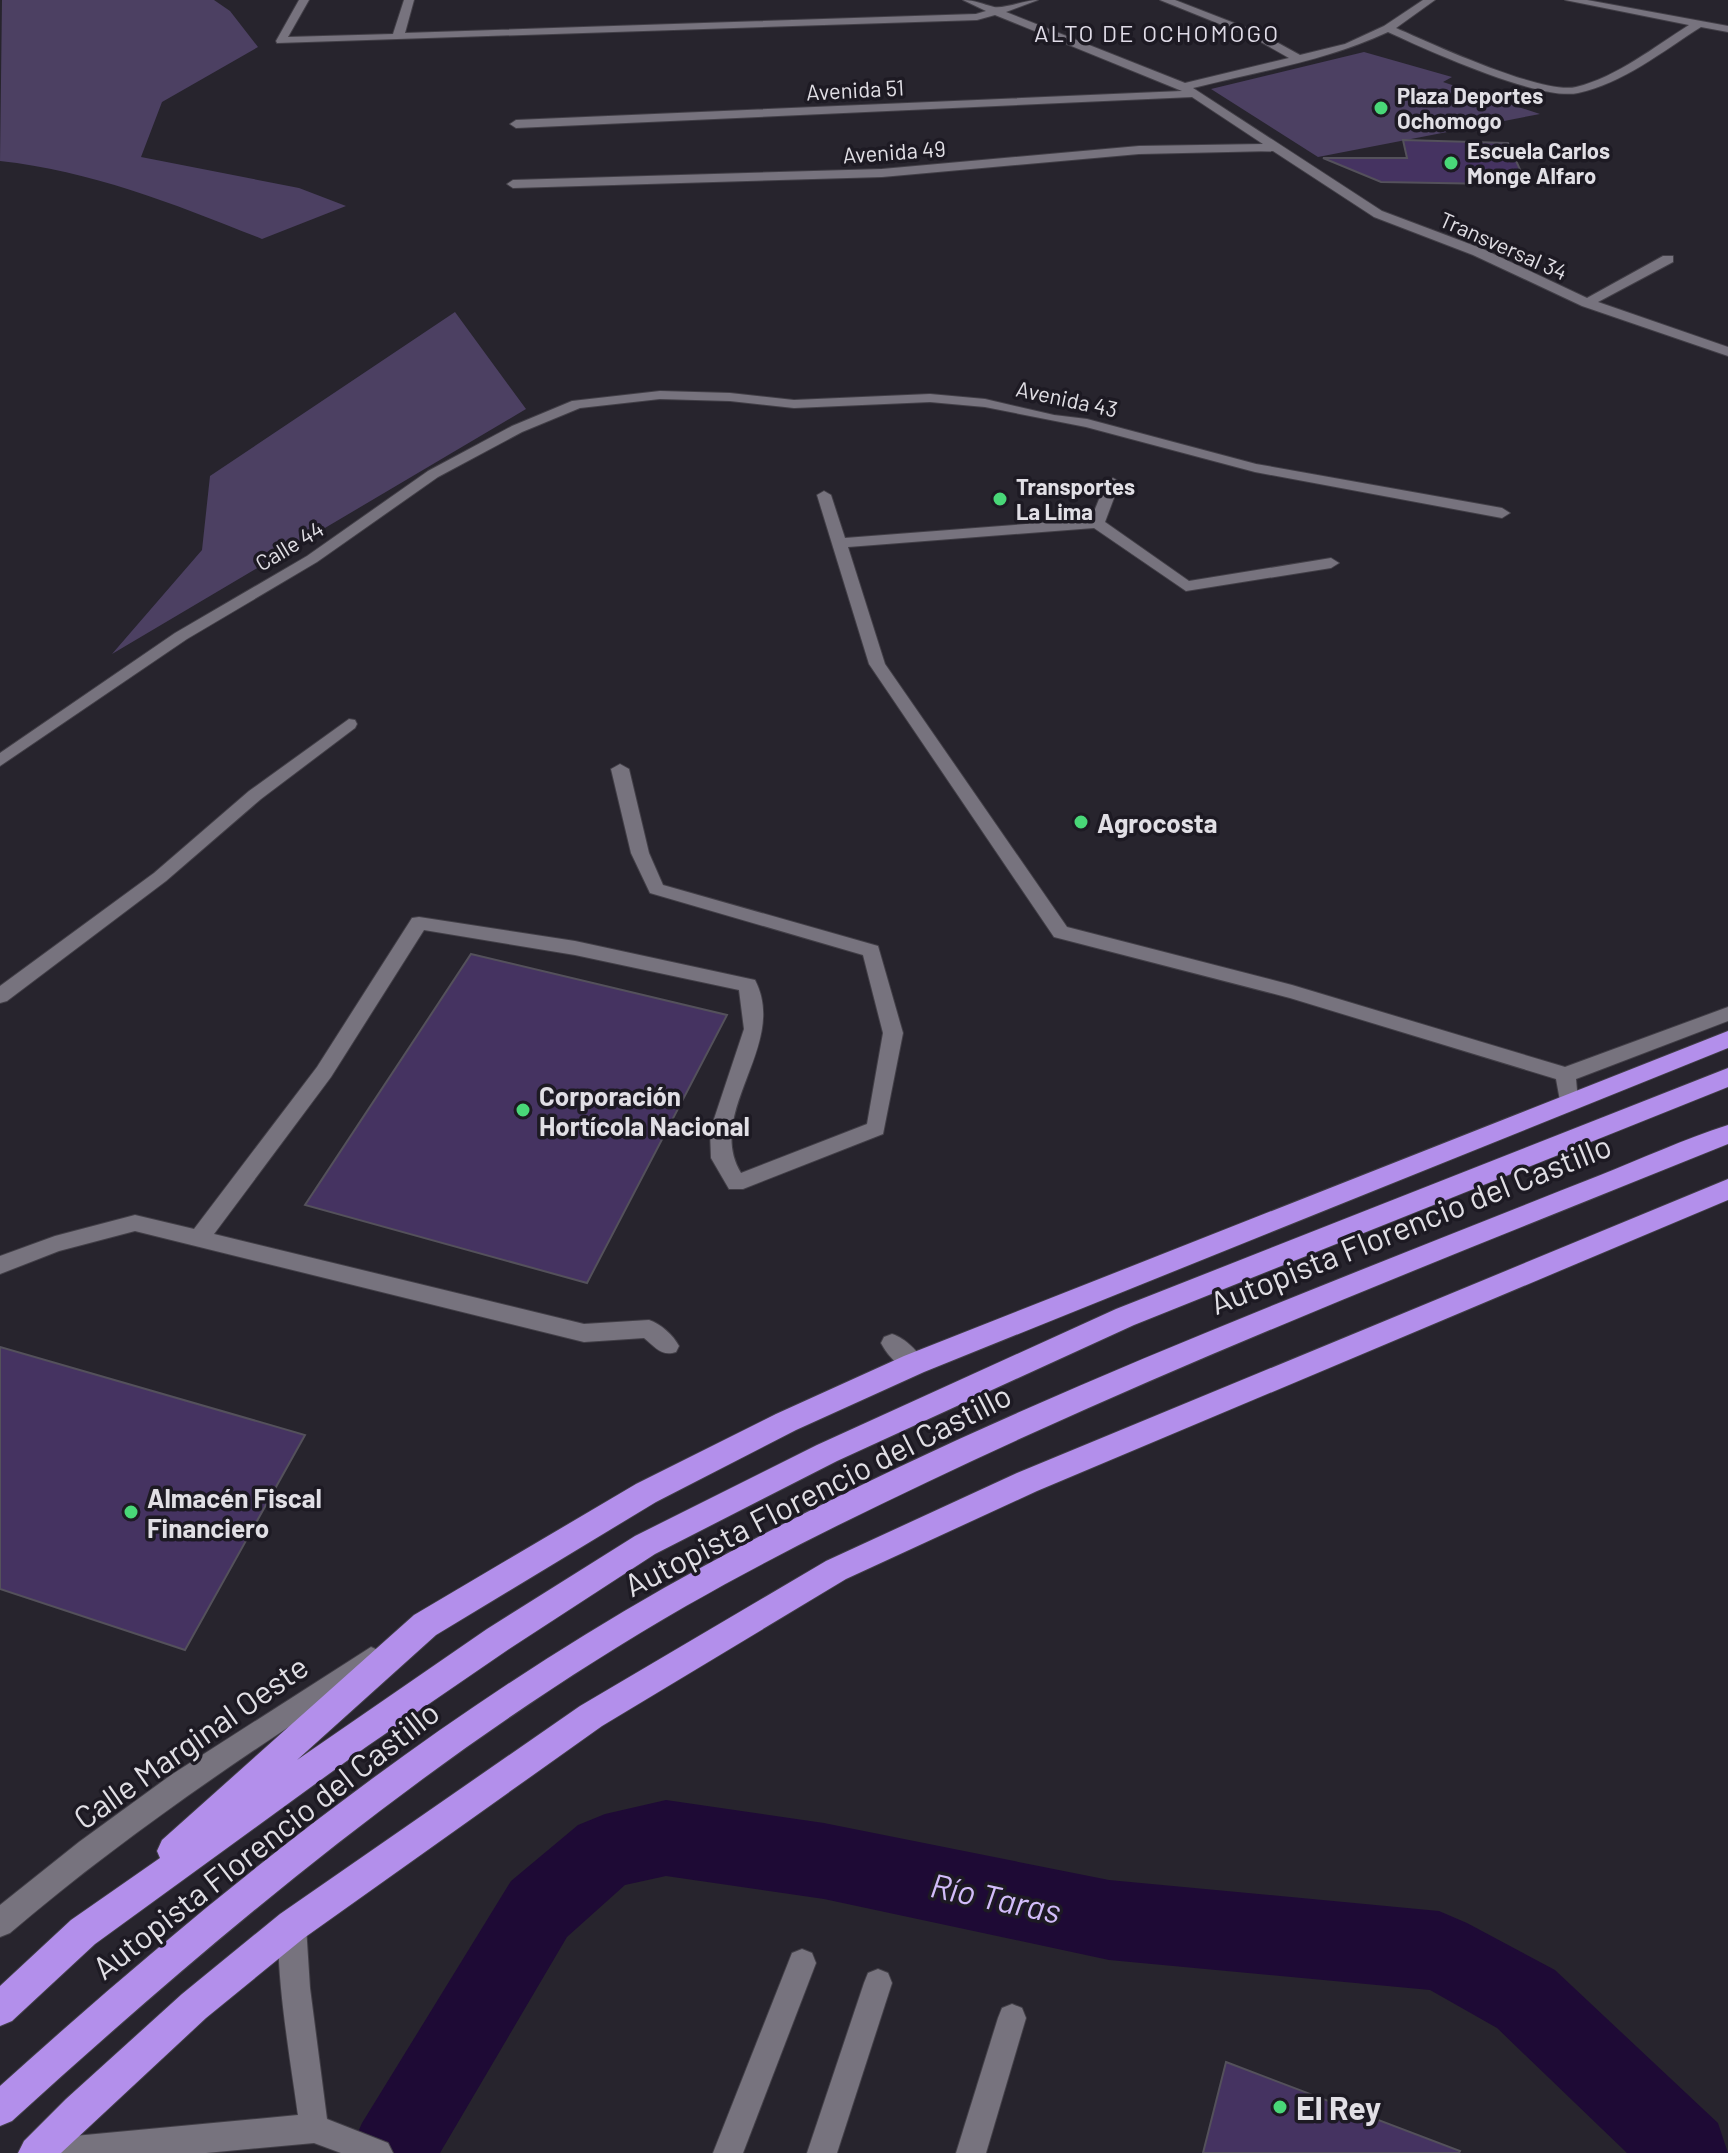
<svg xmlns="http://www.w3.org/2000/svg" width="1728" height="2153" viewBox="0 0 1728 2153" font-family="Barlow,sans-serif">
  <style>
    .green { fill: #4c4062 }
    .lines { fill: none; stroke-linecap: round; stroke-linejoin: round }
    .river { fill: #1e0a35; fill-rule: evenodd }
    .building { fill: #453361; stroke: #54515b; stroke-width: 2 }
    .minor-casing { stroke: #423f47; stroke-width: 2 }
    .highway-casing { stroke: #423f47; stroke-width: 2 }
    .minor { fill: #77737e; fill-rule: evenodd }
    .highway { fill: #b38feb; fill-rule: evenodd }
    .poi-dot { fill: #49d778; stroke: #1d1a23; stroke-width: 3 }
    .labels { text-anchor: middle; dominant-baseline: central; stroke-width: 7; stroke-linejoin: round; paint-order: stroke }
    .far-street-label { font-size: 22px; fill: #e1dfe5; stroke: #1d1a23 }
    .far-poi-label { font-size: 22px; font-weight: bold; fill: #e1dfe5; stroke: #1d1a23; text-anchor: start }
    .far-neighbourhood-label { font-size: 24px; letter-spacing: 2px; fill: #dfdbe7; stroke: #1d1a23 }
    .poi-label { font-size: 26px; font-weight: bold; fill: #e1dfe5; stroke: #1d1a23; text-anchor: start }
    .near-street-label { font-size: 32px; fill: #e1dfe5; stroke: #1d1a23 }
    .near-poi-label { font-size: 32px; font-weight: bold; fill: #e1dfe5; stroke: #1d1a23; text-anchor: start }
    .near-water-label { font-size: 34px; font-style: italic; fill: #d2bcf9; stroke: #1d1a23 }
  </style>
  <rect width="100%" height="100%" fill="#27242d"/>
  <g class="green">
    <path d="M 2,0 L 214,0 L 230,11 L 258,47 L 162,102 L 141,157 L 299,188 L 346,206 L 262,239 C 177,205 92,171 0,161 Z"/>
    <path d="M 1364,52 L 1452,77 L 1443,82 L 1540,114 L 1318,157 L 1211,89 Z"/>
    <path d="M 455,312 L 526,409 L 112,654 L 202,550 L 210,476 Z"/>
  </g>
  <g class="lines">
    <path class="river" d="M 666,1800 L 824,1823 L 1109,1880 L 1439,1911 L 1467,1923 L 1555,1970 L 1718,2123 L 1728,2153 L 1627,2153 L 1497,2028 L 1430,1990 L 1109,1960 L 824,1899 L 666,1876 L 625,1885 L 567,1937 L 440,2153 L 349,2153 L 362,2123 L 511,1881 L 578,1825 L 605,1814 Z"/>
  </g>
  <g class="building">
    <path d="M 1403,140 L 1508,143 L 1523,176 L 1495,184 L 1381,182 L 1323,158 L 1407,158 Z"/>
    <path d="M 471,954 L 727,1015 L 587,1283 L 305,1205 Z"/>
    <path d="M 0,1347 L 305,1435 L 185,1650 L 0,1589 Z"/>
    <path d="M 1226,2062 L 1460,2151 L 1459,2153 L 1203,2153 Z"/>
  </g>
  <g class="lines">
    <g class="minor-casing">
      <g id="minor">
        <path d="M 299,0 L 309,0 L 288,37 L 393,34 L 404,0 L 414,0 L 405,33 L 976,14 L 986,11 L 963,0 C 975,0 982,4 994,7 C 1004,9 1025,0 1038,0 L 1006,12 L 1185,83 L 1289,58 L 1252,37 L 1160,0 L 1175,0 L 1260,33 L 1300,55 L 1345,44 L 1384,26 L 1423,0 L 1435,0 L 1396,28 C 1430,43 1542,95 1576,87 C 1617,77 1654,47 1689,25 L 1565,0 L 1587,0 L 1728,26 L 1728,32 L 1701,27 C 1663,51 1622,84 1578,93 C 1539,101 1427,50 1388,32 C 1326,61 1260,71 1193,88 L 1382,211 L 1483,249 L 1587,298 L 1663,256 L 1673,256 L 1673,262 L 1598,302 L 1728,347 L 1728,356 L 1582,306 L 1473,255 L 1374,217 L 1273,151 L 1139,154 L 882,177 L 513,188 L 507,184 L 513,180 L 882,169 L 1139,146 L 1263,144 L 1192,97 L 516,128 L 510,124 L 516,120 L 1182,91 L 995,15 L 977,20 L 277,43 L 276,41 Z"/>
        <path d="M 660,391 L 730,393 L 794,400 L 930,394 L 985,399 L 1054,415 L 1087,419 L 1256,464 L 1502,508 L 1510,513 L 1502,518 L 1255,472 L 1086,427 L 985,407 L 930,402 L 794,408 L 730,401 L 660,399 L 580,408 L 522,432 L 438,477 L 317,562 L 187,639 L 0,766 L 0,753 L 175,633 L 307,556 L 428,471 L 512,426 L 572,401 Z"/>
        <path d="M 1113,478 L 1120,482 L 1105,522 L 1189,581 L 1331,558 L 1339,563 L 1331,568 L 1186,591 L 1094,528 L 848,547 L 885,664 L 1067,927 L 1292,985 L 1565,1067 L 1728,1007 L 1728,1021 L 1576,1079 L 1578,1101 L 1575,1106 L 1561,1106 L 1556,1079 L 1290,998 L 1054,937 L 869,664 L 817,495 L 824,491 L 831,495 L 845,538 L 1091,519 L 1106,482 Z"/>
        <path d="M 349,719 L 355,720 L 357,724 L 355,728 L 261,799 L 166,881 L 7,1001 L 0,1003 L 0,986 L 154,873 L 249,791 Z"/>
        <path d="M 620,764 L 629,769 L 649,853 L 663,885 L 878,946 L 903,1033 L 883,1134 L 743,1189 L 729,1189 L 711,1158 L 710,1131 L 744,1029 L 739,990 L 575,955 L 424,930 L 331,1077 L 214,1234 L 584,1324 L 649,1320 C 661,1324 673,1335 679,1346 L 676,1352 C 662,1357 655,1347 644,1338 L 584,1342 L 135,1231 L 59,1251 L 0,1274 L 0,1256 L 55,1236 L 135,1215 L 194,1229 L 317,1067 L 412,918 L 419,917 L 575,941 L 755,980 C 789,1045 704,1112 741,1173 L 867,1124 L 883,1033 L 863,955 L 650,893 L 631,853 L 611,769 Z"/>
        <path d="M 892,1334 C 905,1338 919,1352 925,1364 L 922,1371 C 906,1376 888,1357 881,1343 L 884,1337 Z"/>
        <path d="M 371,1647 L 380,1651 L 384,1659 L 380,1667 C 252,1750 126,1834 10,1933 L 0,1937 L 0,1905 L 79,1842 L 171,1775 Z"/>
        <path d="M 292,1912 L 302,1916 L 306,1926 L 310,1988 L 327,2119 L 388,2143 L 393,2153 L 341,2153 L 314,2143 L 206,2153 L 38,2153 L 43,2143 L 53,2138 L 298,2115 C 293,2076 270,1946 282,1916 Z"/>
        <path d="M 802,1949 L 812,1953 L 816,1963 L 743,2153 L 713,2153 L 792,1953 Z"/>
        <path d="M 878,1969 L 888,1973 L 892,1983 L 837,2153 L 807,2153 L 864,1983 L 868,1973 Z"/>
        <path d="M 1012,2004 L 1022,2008 L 1026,2018 L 986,2153 L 956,2153 L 998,2018 L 1002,2008 Z"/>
      </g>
    </g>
    <g class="highway-casing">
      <g id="highway">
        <path d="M 1728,1031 L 1728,1048 L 924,1372 L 796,1430 L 656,1502 L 436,1635 L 297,1760 L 487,1629 L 635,1536 L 817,1445 L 1116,1309 L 1728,1068 L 1728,1087 L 1134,1325 L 837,1461 L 655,1554 L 509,1649 L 366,1747 L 95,1944 L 12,2021 L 0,2026 L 0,1986 L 71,1920 L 160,1858 L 157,1851 L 162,1840 L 414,1615 L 636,1484 L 776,1414 L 904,1356 Z"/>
        <path d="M 1728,1125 L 1728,1144 C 1493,1239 1257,1331 1026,1436 C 911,1489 796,1543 686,1606 C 441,1747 221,1931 12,2121 L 0,2126 L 0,2086 C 205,1901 423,1725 664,1588 C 884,1464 1121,1366 1356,1272 C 1436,1240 1517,1208 1598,1176 C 1641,1159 1684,1139 1728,1125 Z"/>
        <path d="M 1728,1179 L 1728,1200 L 1037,1491 L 846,1579 L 602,1726 L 304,1938 L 206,2018 L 61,2153 L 18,2153 L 24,2141 L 66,2099 L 182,1994 L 280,1914 L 580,1706 L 826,1561 L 1017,1473 Z"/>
      </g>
    </g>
    <use href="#minor" class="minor"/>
    <use href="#highway" class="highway"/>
  </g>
  <g class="poi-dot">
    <circle cx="1381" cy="108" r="8"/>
    <circle cx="1451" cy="163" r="8"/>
    <circle cx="1000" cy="499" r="8"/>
    <circle cx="1081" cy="822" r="8"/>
    <circle cx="523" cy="1110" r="8"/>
    <circle cx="131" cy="1512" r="8"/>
    <circle cx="1280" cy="2107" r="8"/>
  </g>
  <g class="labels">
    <g class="far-street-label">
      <text transform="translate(855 89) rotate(-3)">Avenida 51</text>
      <text transform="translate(894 151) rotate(-4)">Avenida 49</text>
      <text transform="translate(1504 245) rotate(24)">Transversal 34</text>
      <text transform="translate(1067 398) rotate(12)">Avenida 43</text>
      <text transform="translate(289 545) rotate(-31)">Calle 44</text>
    </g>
    <g class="far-poi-label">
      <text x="1397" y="95">Plaza Deportes<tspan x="1397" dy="25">Ochomogo</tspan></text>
      <text x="1467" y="150">Escuela Carlos<tspan x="1467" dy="25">Monge Alfaro</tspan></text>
      <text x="1016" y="486">Transportes<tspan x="1016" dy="25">La Lima</tspan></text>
    </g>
    <g class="far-neighbourhood-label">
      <text x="1157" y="32">ALTO DE OCHOMOGO</text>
    </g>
    <g class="poi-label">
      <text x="1097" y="822">Agrocosta</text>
      <text x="539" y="1095">Corporación<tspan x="539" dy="30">Hortícola Nacional</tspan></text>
      <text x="147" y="1497">Almacén Fiscal<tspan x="147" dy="30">Financiero</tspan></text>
    </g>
    <g class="near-street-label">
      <text transform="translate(1410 1223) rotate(-22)">Autopista Florencio del Castillo</text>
      <text transform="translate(817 1489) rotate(-27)">Autopista Florencio del Castillo</text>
      <text transform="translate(190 1741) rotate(-35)">Calle Marginal Oeste</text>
      <text transform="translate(265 1839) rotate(-38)">Autopista Florencio del Castillo</text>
    </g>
    <g class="near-poi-label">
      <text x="1296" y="2107">El Rey</text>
    </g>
    <g class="near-water-label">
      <text transform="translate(996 1897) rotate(12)">Río Taras</text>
    </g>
  </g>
</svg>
